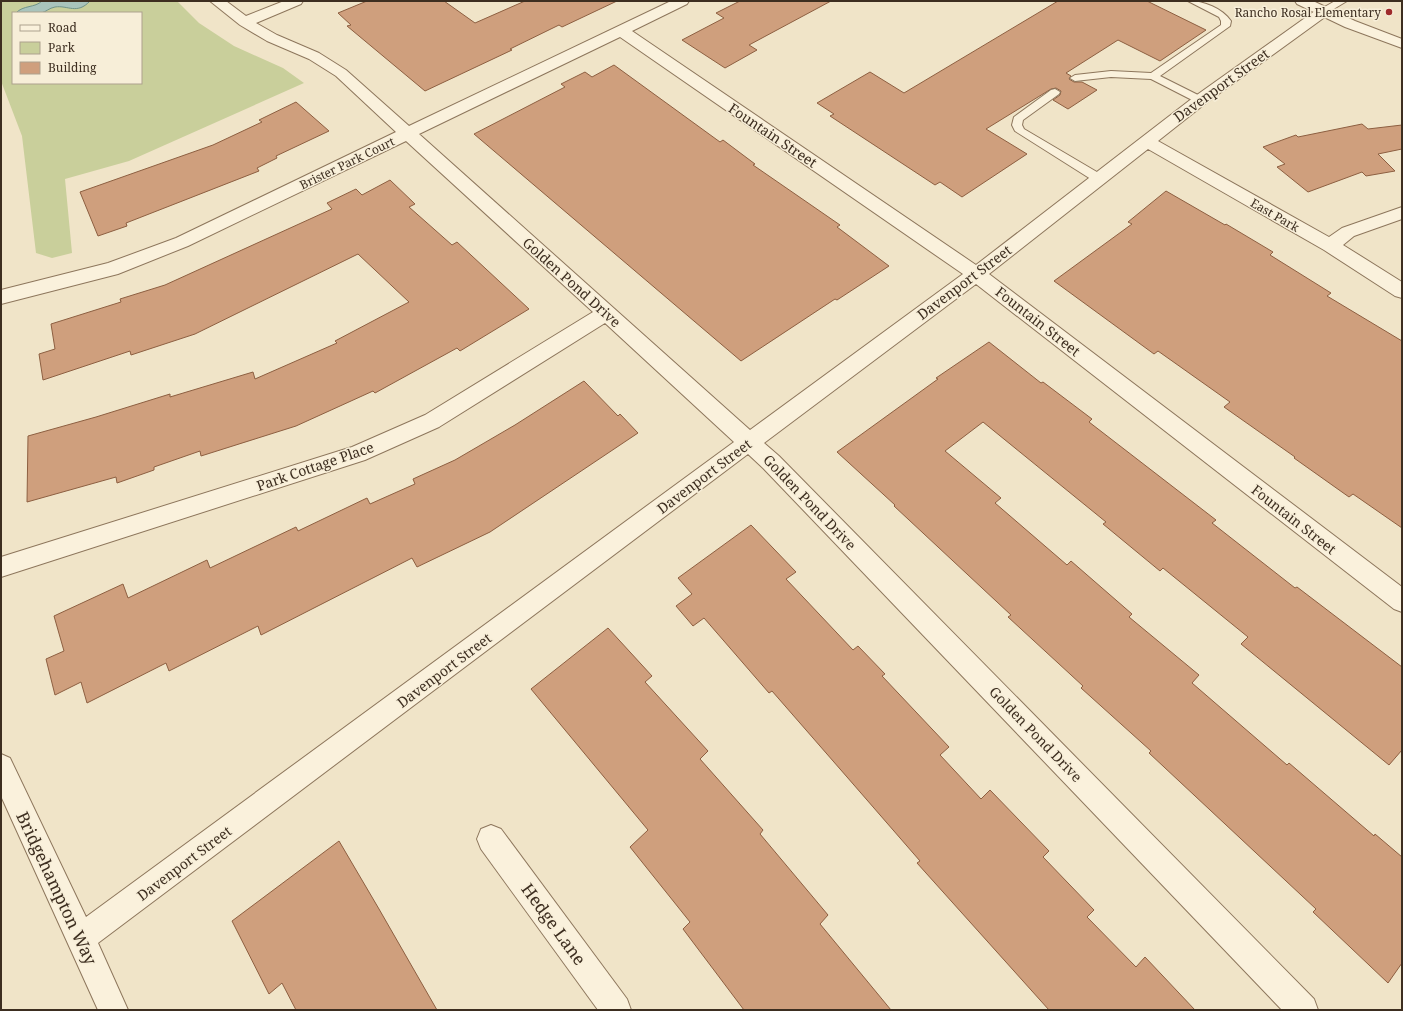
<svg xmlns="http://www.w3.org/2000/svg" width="1403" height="1011" viewBox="0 0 1403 1011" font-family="'Noto Serif',serif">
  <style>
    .green { fill: #c9cf9b; fill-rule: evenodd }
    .water { fill: #a9c4bc; stroke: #6f938a }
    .building { fill: #cf9f7d; stroke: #8d5f41 }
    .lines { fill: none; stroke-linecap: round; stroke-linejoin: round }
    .service-casing { stroke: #8d765c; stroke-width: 2 }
    .minor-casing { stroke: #8d765c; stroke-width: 2 }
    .tertiary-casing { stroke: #8d765c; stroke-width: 2 }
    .service { fill: #faf1dc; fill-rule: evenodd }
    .minor { fill: #faf1dc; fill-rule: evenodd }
    .tertiary { fill: #faf1dc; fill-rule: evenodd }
    .poi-dot { fill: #9e2a2b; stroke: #f7eed8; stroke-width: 1.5 }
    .labels { text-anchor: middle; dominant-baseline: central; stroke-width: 3; stroke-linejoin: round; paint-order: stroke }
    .far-poi-label { font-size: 12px; fill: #3d2e20; stroke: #f7eed8; text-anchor: end }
    .far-street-label { font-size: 12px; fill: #3d2e20; stroke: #f7eed8 }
    .street-label { font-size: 14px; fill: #3d2e20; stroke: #f7eed8 }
    .near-street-label { font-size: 17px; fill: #3d2e20; stroke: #f7eed8 }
  </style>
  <rect width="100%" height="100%" fill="#f0e4c8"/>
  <path class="green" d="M 1,1 L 177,1 L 199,23 L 234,46 L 283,68 L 304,83 L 129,161 L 65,179 L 72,253 L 52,258 L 36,253 L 22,136 L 1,81 ZM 13,13 L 141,13 L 141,83 L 13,83 Z"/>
  <path class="water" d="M 42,1 L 90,1 C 77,15 68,5 55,7 C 49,8 46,12 41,13 C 33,14 24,13 16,13 C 23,5 35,8 42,1 Z"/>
  <g class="building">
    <path d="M 367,1 L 444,1 L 475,23 L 525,1 L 617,1 L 562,27 L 559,25 L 510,49 L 512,50 L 425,91 L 347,26 L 351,25 L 338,13 Z"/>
    <path d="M 740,1 L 831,1 L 749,45 L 757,50 L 725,68 L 682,40 L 724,18 L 716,13 Z"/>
    <path d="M 1058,1 L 1147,1 L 1206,30 L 1160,61 L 1118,40 L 1066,73 L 1071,76 L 1069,79 L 1074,82 L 1082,82 L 1097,90 L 1068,109 L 1053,100 L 1060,95 L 1061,91 L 1056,88 L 1051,89 L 986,129 L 1027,154 L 962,197 L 940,182 L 935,185 L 830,116 L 834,114 L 817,103 L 870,72 L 904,93 Z"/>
    <path d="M 614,65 L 720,142 L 723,140 L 755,164 L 753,165 L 840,225 L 837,227 L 889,266 L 837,300 L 835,299 L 741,361 L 474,134 L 565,87 L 561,84 L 585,72 L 592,77 Z"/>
    <path d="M 296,102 L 329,131 L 276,156 L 277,158 L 257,168 L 259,171 L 126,223 L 127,226 L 98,236 L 80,192 L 213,145 L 262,122 L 259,120 Z"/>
    <path d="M 1362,124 L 1368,129 L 1402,125 L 1402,149 L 1378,154 L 1395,171 L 1366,176 L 1362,172 L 1308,192 L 1277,167 L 1285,164 L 1263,147 L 1296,135 L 1298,137 Z"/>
    <path d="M 390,180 L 415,204 L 409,207 L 452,245 L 457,242 L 529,309 L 460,351 L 457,348 L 375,393 L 373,391 L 296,426 L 201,456 L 200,451 L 154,467 L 154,470 L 117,483 L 116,477 L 27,502 L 28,436 L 96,417 L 170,394 L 170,397 L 253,372 L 255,379 L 337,343 L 335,341 L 409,302 L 358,254 L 195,334 L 131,355 L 130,351 L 43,380 L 39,354 L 55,349 L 51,324 L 121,302 L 120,299 L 165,285 L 332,209 L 327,203 L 356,189 L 362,195 Z"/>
    <path d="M 1166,191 L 1225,225 L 1226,224 L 1273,252 L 1270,255 L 1331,293 L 1327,296 L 1402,341 L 1402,528 L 1353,494 L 1349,497 L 1294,458 L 1295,457 L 1224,407 L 1230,402 L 1158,351 L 1154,354 L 1054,281 L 1132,224 L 1128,222 Z"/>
    <path d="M 989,342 L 1041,383 L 1043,382 L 1092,419 L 1089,422 L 1216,520 L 1212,523 L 1295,588 L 1297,587 L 1402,667 L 1402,750 L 1389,765 L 1241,644 L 1248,637 L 1163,568 L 1160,571 L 1103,524 L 1106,522 L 983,422 L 945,451 L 1001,498 L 995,503 L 1067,565 L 1071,561 L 1132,614 L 1129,617 L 1199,675 L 1192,683 L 1287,765 L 1289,763 L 1374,836 L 1375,834 L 1402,857 L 1402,963 L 1388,983 L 1313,912 L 1316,909 L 1149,753 L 1151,751 L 1081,688 L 1083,686 L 1008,617 L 1011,615 L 894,506 L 895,505 L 837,452 L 938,379 L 936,378 Z"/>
    <path d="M 584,381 L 618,416 L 620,414 L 638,433 L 490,532 L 417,567 L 412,558 L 261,635 L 258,626 L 169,671 L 166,663 L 87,703 L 81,682 L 55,695 L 46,659 L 64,651 L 54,616 L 123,584 L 128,598 L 207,560 L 210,568 L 296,527 L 298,531 L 367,498 L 370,504 L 415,484 L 413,479 L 455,460 L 515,425 Z"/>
    <path d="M 751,525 L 796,572 L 786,579 L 853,650 L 858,646 L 885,674 L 882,676 L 949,747 L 940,755 L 981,799 L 990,790 L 1049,851 L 1043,857 L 1094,910 L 1087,917 L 1136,967 L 1145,957 L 1195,1010 L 1049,1010 L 917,863 L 920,861 L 847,777 L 772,691 L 769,693 L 704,618 L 693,626 L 676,606 L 692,594 L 678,578 Z"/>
    <path d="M 608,628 L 652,676 L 645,682 L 708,751 L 700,759 L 763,830 L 760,834 L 828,915 L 820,924 L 891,1010 L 744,1010 L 683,929 L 690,922 L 630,847 L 648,830 L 531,689 Z"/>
    <path d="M 339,841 L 379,909 L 437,1010 L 296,1010 L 282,983 L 269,994 L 232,921 Z"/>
  </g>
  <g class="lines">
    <g class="service-casing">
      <g id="service">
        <path d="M 1188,1 C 1204,1 1222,8 1231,21 L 1230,26 L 1160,76 L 1204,98 L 1205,100 L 1204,102 L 1196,102 L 1151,79 L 1111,77 L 1075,81 L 1070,78 L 1075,75 L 1111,71 L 1151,73 L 1221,25 L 1221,21 L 1219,17 Z"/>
        <path d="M 1335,1 L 1347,1 L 1327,13 L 1321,13 L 1319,11 L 1321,9 Z"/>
        <path d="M 1055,89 L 1060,92 L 1059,94 L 1023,120 L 1022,125 L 1024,129 L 1102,175 L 1103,178 L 1102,181 L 1094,181 L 1015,131 L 1012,125 L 1014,117 L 1051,90 Z"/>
      </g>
    </g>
    <g class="minor-casing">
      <g id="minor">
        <path d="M 210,1 L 226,1 L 246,16 L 284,1 L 303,1 L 301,4 L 256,23 L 277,35 L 319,53 L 346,70 L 409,126 L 671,1 L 689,1 L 687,4 L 632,31 L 976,265 L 1194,97 L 1319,8 L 1324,7 L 1329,8 L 1331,11 L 1329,14 L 1206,103 L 1158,141 L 1329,237 L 1342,228 L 1402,207 L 1402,219 L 1354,236 L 1343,245 L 1402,282 L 1402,298 L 1395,296 L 1324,250 L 1148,149 L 989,274 L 1402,587 L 1402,612 L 1394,609 L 976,284 L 764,443 L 779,456 L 1314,999 L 1318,1010 L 1282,1010 L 763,468 L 748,454 L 98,943 L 128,1010 L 98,1010 L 1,796 L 1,754 L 10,758 L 86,917 L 734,442 L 605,323 L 439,427 L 365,460 L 1,577 L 1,557 L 352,447 L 425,415 L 593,312 L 406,141 L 188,246 L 118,274 L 1,304 L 1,290 L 108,263 L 176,238 L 396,132 L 336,76 L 309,59 L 267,41 L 240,25 ZM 620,37 L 963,274 L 750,430 L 419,134 Z"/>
        <path d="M 491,825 L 501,829 L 627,999 L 631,1010 L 598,1010 L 481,849 L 477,839 L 481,829 Z"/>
      </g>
    </g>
    <g class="tertiary-casing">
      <path id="tertiary" d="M 1295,1 L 1313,1 L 1355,21 L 1402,39 L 1402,48 L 1345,27 L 1297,4 Z"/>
    </g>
    <use href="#service" class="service"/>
    <use href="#minor" class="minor"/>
    <use href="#tertiary" class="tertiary"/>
  </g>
  <circle class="poi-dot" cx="1389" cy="12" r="4"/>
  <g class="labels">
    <g class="far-poi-label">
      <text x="1381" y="12">Rancho Rosal Elementary</text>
    </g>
    <g class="far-street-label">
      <text transform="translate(347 163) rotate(-26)">Brister Park Court</text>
      <text transform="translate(1275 215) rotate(30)">East Park</text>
    </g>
    <g class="street-label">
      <text transform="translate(1221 85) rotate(-36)">Davenport Street</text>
      <text transform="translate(773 135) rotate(34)">Fountain Street</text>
      <text transform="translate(572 282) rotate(42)">Golden Pond Drive</text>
      <text transform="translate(964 282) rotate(-37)">Davenport Street</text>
      <text transform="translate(1038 321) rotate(38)">Fountain Street</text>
      <text transform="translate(315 466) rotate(-19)">Park Cottage Place</text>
      <text transform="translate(704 476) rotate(-37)">Davenport Street</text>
      <text transform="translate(810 502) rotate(46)">Golden Pond Drive</text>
      <text transform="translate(1294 519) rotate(38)">Fountain Street</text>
      <text transform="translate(444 670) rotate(-37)">Davenport Street</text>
      <text transform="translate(1036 734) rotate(46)">Golden Pond Drive</text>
      <text transform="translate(184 863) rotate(-37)">Davenport Street</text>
    </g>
    <g class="near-street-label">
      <text transform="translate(57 888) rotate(65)">Bridgehampton Way</text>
      <text transform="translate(554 924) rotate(54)">Hedge Lane</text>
    </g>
  </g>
  <rect width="1403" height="1011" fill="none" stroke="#3d2e20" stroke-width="4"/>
  <rect x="12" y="12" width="130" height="72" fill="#f7eed8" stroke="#ada18e"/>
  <rect x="20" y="25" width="20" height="6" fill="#faf1dc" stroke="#ada18e"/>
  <text x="48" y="32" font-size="12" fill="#3d2e20">Road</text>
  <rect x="20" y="42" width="20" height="12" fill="#c9cf9b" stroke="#ada18e"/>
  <text x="48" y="52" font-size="12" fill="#3d2e20">Park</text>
  <rect x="20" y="62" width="20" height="12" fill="#cf9f7d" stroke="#ada18e"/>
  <text x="48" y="72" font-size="12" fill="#3d2e20">Building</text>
</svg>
